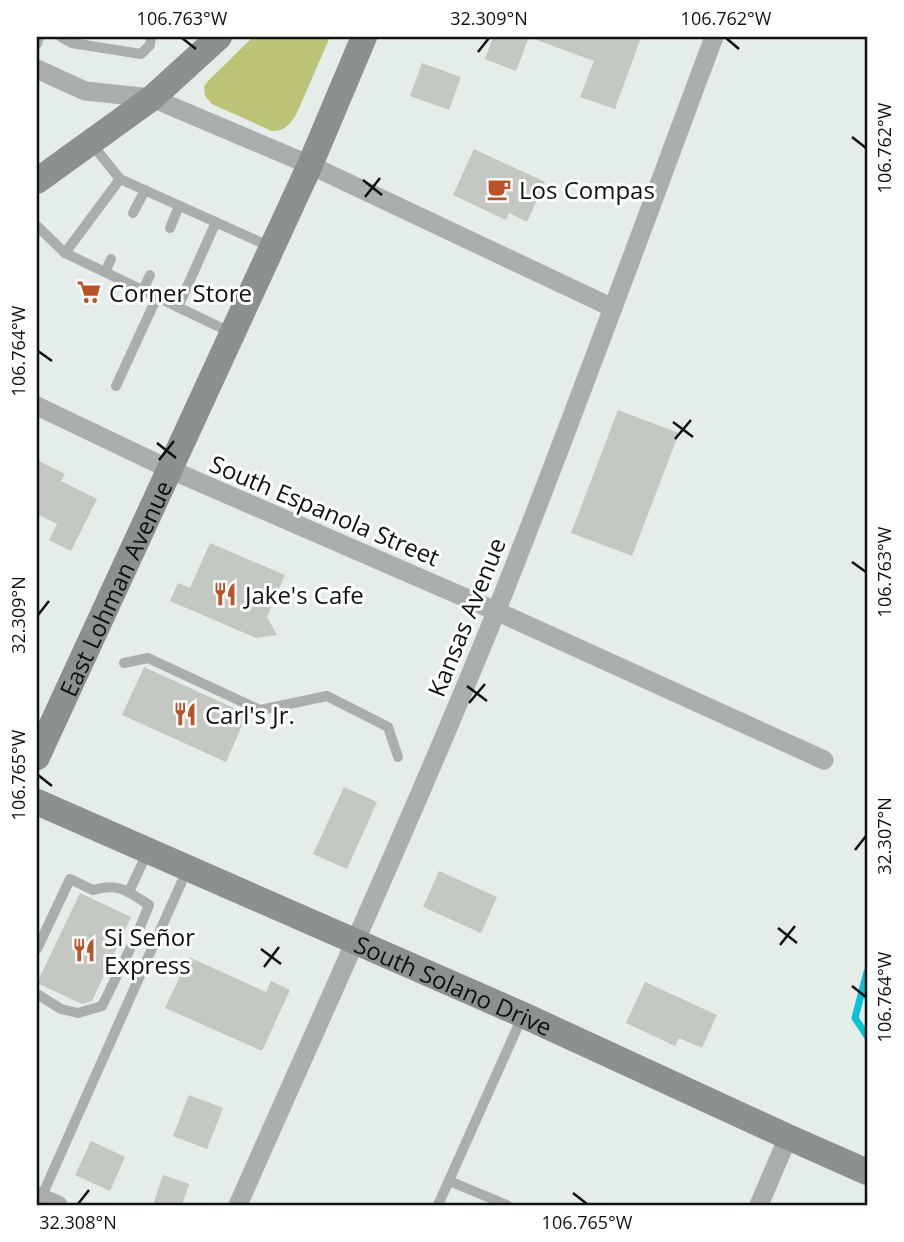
<svg xmlns="http://www.w3.org/2000/svg" width="904" height="1242" viewBox="0 0 904 1242" font-family="'Open Sans',sans-serif">
  <style>
    .green { fill: #bcc477 }
    .lines { fill: none; stroke-linecap: round; stroke-linejoin: round }
    .stream { stroke: #0bc2da; stroke-width: 7 }
    .building { fill: #c3c9c2 }
    .lane { stroke: #aaaeae; stroke-width: 10 }
    .street { stroke: #aaaeae; stroke-width: 19 }
    .secondary { stroke: #8a9190; stroke-width: 26 }
    .ticks { fill: none; stroke: #0f1210; stroke-width: 2.5 }
    .labels { text-anchor: middle; dominant-baseline: central; stroke-width: 6; stroke-linejoin: round; paint-order: stroke }
    .poi-label { font-size: 24px; fill: #0f1210; stroke: #fff; text-anchor: start }
    .street-label { font-size: 24px; fill: #0f1210; stroke: #fff }
    .neatline { fill: none; stroke: #0f1210; stroke-width: 2.5 }
    .ticks-label { font-size: 18px; text-anchor: middle; fill: #0f1210 }
  </style>
  <rect width="100%" height="100%" fill="#e4ede8"/>
  <path class="green" d="M 253,37 L 330,37 L 296,115 C 289,125 285,131 272,131 L 212,104 L 205,96 L 204,86 L 208,81 Z"/>
  <g class="lines">
    <path class="stream" d="M 867,972 L 855,1018 L 867,1036"/>
  </g>
  <g class="building">
    <path d="M 493,37 L 529,37 L 516,71 L 485,59 Z"/>
    <path d="M 534,37 L 641,37 L 615,109 L 580,97 L 594,61 L 534,39 Z"/>
    <path d="M 422,63 L 461,77 L 449,110 L 410,96 Z"/>
    <path d="M 474,149 L 545,182 L 527,222 L 509,213 L 506,220 L 453,195 Z"/>
    <path d="M 618,410 L 679,433 L 632,556 L 571,533 Z"/>
    <path d="M 37,460 L 65,474 L 61,481 L 97,499 L 71,551 L 49,540 L 57,524 L 37,514 Z"/>
    <path d="M 210,543 L 285,575 L 267,617 L 277,635 L 256,638 L 170,601 L 178,583 L 190,588 Z"/>
    <path d="M 144,667 L 247,714 L 226,762 L 122,715 Z"/>
    <path d="M 344,787 L 377,802 L 347,869 L 313,854 Z"/>
    <path d="M 439,871 L 497,897 L 481,933 L 423,907 Z"/>
    <path d="M 80,893 L 131,917 L 92,1001 L 82,1004 L 37,983 Z"/>
    <path d="M 189,957 L 266,992 L 271,981 L 290,990 L 262,1051 L 165,1008 Z"/>
    <path d="M 645,982 L 717,1015 L 702,1048 L 679,1038 L 675,1046 L 626,1023 Z"/>
    <path d="M 189,1095 L 223,1108 L 207,1149 L 173,1136 Z"/>
    <path d="M 91,1141 L 125,1157 L 110,1191 L 75,1175 Z"/>
    <path d="M 163,1175 L 189,1184 L 182,1205 L 153,1205 Z"/>
  </g>
  <g class="lines">
    <g class="lane">
      <path d="M 61,37 L 72,43 L 141,54 L 150,45 L 151,37"/>
      <path d="M 37,44 L 39,37"/>
      <path d="M 91,143 L 120,179 L 271,247"/>
      <path d="M 133,213 L 145,190"/>
      <path d="M 37,226 L 65,253 L 232,333"/>
      <path d="M 170,228 L 179,206"/>
      <path d="M 65,253 L 120,179"/>
      <path d="M 105,272 L 111,259"/>
      <path d="M 143,290 L 150,275"/>
      <path d="M 178,307 L 216,222"/>
      <path d="M 116,386 L 157,297"/>
      <path d="M 124,663 L 148,658 L 260,710 L 327,696 L 388,727 L 398,757"/>
      <path d="M 129,892 L 148,851"/>
      <path d="M 37,949 L 70,879 L 93,890 C 118,882 129,892 149,905 L 138,932"/>
      <path d="M 37,994 L 61,1009 L 78,1013 L 102,1006 L 130,949"/>
      <path d="M 449,1181 L 507,1205"/>
      <path d="M 41,1198 L 187,870"/>
      <path d="M 438,1205 L 523,1015"/>
    </g>
    <g class="street">
      <path d="M 37,69 L 85,91 L 152,98 L 310,165 L 613,308"/>
      <path d="M 37,406 L 169,469 L 496,611 L 824,760"/>
      <path d="M 37,1196 L 58,1205"/>
      <path d="M 238,1205 C 325,1008 415,812 496,612 C 572,422 642,229 714,37"/>
      <path d="M 759,1205 L 788,1137"/>
    </g>
    <g class="secondary">
      <path d="M 37,181 L 152,98 L 219,37"/>
      <path id="s1" d="M 37,757 L 310,165 L 364,37"/>
      <path id="s2" d="M 37,802 L 523,1015 L 788,1137 L 867,1172"/>
    </g>
  </g>
  <path class="ticks" d="M 182,38 L 196,49M 726,38 L 739,49M 478,52 L 489,38M 852,137 L 866,148M 363,180 L 382,195M 365,197 L 380,178M 38,351 L 52,361M 673,422 L 693,437M 675,439 L 691,420M 157,443 L 176,458M 159,460 L 174,441M 852,562 L 866,572M 38,615 L 49,601M 467,686 L 487,701M 469,703 L 485,684M 38,775 L 52,786M 855,850 L 866,836M 778,928 L 797,943M 780,945 L 795,926M 261,949 L 281,964M 264,967 L 279,947M 852,986 L 866,997M 573,1193 L 587,1204M 78,1204 L 89,1190"/>
  <defs>
    <g id="cafe-bare" transform="scale(1.89)"><path d="M-5.5-4.5H6V0H3Q3 3.5 0 3.5H-2.5Q-5.5 3.5-5.5 0ZM3-3.2v2h1.7v-2ZM-6 4.5H4V6H-6Z" fill="#ba5329" stroke="#fff" stroke-width="2.5" paint-order="stroke"/></g>
    <g id="supermarket-bare" transform="scale(1.89)"><path d="M-6-5.5h2.5l.6 2H6L4.5 2H-2.5L-4.4-4H-6ZM-1.5 3.2a1.3 1.3 0 1 0 .1 0ZM3 3.2a1.3 1.3 0 1 0 .1 0Z" fill="#ba5329" stroke="#fff" stroke-width="2.5" paint-order="stroke"/></g>
    <g id="restaurant-bare" transform="scale(1.89)"><path d="M-5-6h1v4h1v-4h1v4h1v-4h1v5L-1.5 .5V6h-2V.5L-5-1ZM5-6V6H3V1.5H1.5Q1.5-4 5-6Z" fill="#ba5329" stroke="#fff" stroke-width="2.5" paint-order="stroke"/></g>
  </defs>
  <g fill-rule="evenodd">
    <use href="#cafe-bare" x="499" y="189"/>
    <use href="#supermarket-bare" x="89" y="292"/>
    <use href="#restaurant-bare" x="225" y="594"/>
    <use href="#restaurant-bare" x="185" y="714"/>
    <use href="#restaurant-bare" x="84" y="950"/>
  </g>
  <g class="labels">
    <g class="poi-label">
      <text x="519" y="189">Los Compas</text>
      <text x="109" y="292">Corner Store</text>
      <text x="245" y="594">Jake's Cafe</text>
      <text x="205" y="714">Carl's Jr.</text>
      <text x="104" y="936">Si Señor<tspan x="104" dy="28">Express</tspan></text>
    </g>
    <g class="street-label">
      <text transform="translate(325 510) rotate(23)">South Espanola Street</text>
      <text stroke="none"><textPath href="#s1" startOffset="186">East Lohman Avenue</textPath></text>
      <text transform="translate(466 617) rotate(-68)">Kansas Avenue</text>
      <text stroke="none"><textPath href="#s2" startOffset="455">South Solano Drive</textPath></text>
    </g>
  </g>
  <rect width="904" height="1242" fill="none" stroke="#ffffff" stroke-width="77"/>
  <rect x="38" y="38" width="828" height="1166" class="neatline"/>
  <g class="ticks-label">
    <text x="182" y="25">106.763°W</text>
    <text x="489" y="25">32.309°N</text>
    <text x="726" y="25">106.762°W</text>
    <text transform="translate(885 148) rotate(-90)" y="6">106.762°W</text>
    <text transform="translate(19 351) rotate(-90)" y="6">106.764°W</text>
    <text transform="translate(885 572) rotate(-90)" y="6">106.763°W</text>
    <text transform="translate(19 615) rotate(-90)" y="6">32.309°N</text>
    <text transform="translate(19 775) rotate(-90)" y="6">106.765°W</text>
    <text transform="translate(885 836) rotate(-90)" y="6">32.307°N</text>
    <text transform="translate(885 997) rotate(-90)" y="6">106.764°W</text>
    <text x="78" y="1229">32.308°N</text>
    <text x="587" y="1229">106.765°W</text>
  </g>
</svg>
